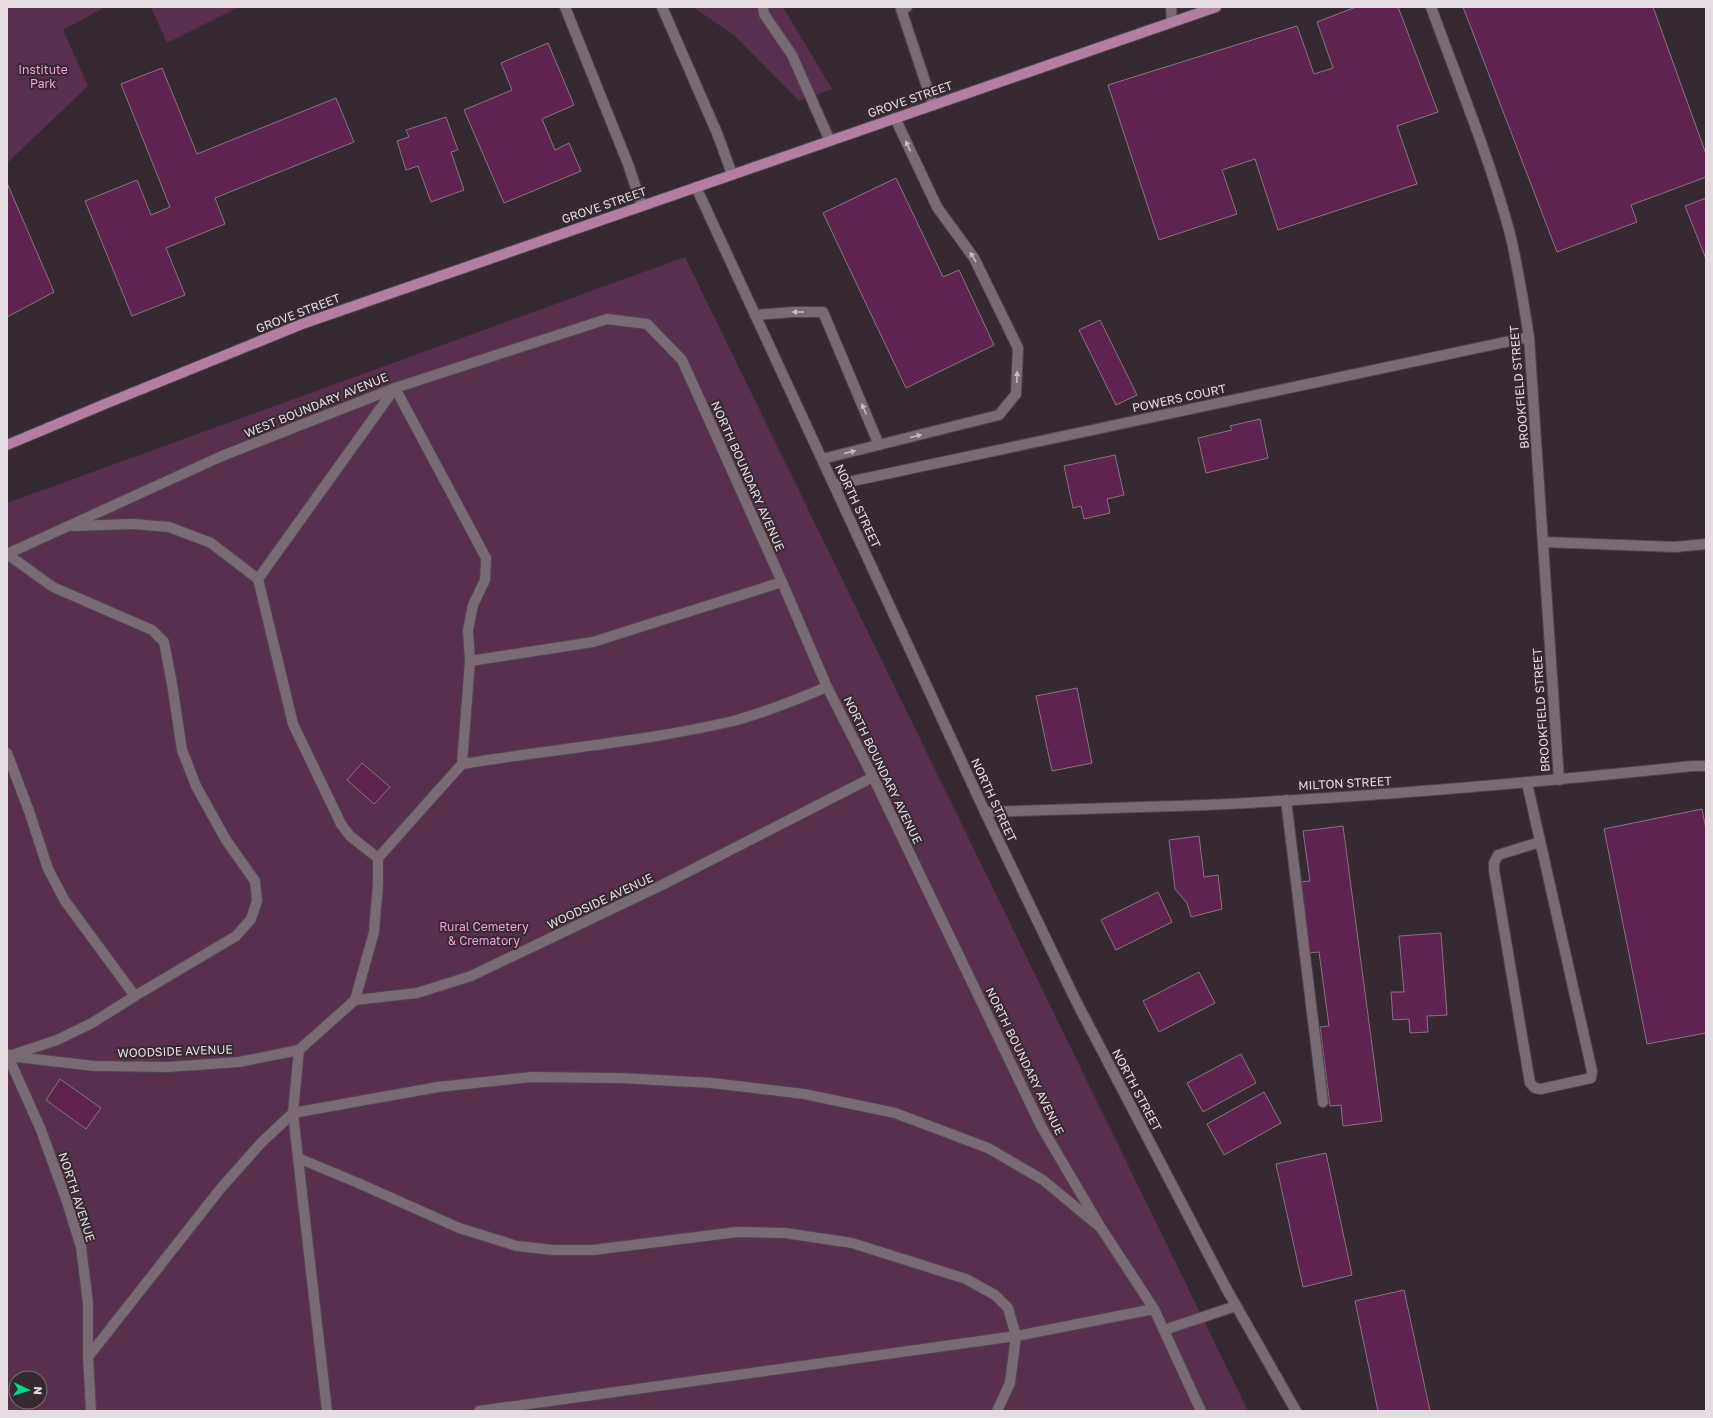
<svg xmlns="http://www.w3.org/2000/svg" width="1713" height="1418" viewBox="0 0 1713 1418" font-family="'Golos Text',sans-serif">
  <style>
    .green { fill: #58304d; fill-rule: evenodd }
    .building { fill: #5e234f; stroke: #84747e }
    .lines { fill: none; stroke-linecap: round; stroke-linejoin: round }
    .minor-casing { stroke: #51464d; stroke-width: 12 }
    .major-casing { stroke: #51464d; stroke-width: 12 }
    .minor { stroke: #796a74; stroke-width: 10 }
    .major { stroke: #b47ea3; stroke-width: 10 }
    .oneway { fill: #c5bac0 }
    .labels { text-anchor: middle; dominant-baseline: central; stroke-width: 4; stroke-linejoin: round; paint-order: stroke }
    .park-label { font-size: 12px; fill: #f89ddd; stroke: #362931 }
    .street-label { font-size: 12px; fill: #e5dce1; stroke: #362931 }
  </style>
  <rect width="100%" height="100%" fill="#362931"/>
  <g class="green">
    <path d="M 7,7 L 105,7 L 63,30 L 88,86 L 7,163 Z"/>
    <path d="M 151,7 L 239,7 L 167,43 Z"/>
    <path d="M 693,7 L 783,7 L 832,89 L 799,101 L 735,36 Z"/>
    <path d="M 685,257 L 1248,1411 L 7,1411 L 7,503 ZM 16,1378 L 40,1378 L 40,1402 L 16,1402 Z"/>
  </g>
  <g class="building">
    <path d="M 1356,7 L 1398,7 L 1438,112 L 1397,126 L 1417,184 L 1278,230 L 1255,159 L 1222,170 L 1237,214 L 1159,240 L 1108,85 L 1297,26 L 1314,74 L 1333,68 L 1317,22 Z"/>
    <path d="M 1463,7 L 1653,7 L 1706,154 L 1706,177 L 1631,205 L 1637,222 L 1557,252 Z"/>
    <path d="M 548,43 L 574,105 L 542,119 L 555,150 L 569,143 L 581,171 L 504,203 L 464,110 L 512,90 L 501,63 Z"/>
    <path d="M 162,68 L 197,154 L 336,98 L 354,142 L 215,198 L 225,224 L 166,248 L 185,295 L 132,316 L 85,201 L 137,180 L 151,215 L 170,207 L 121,84 Z"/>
    <path d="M 446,117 L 458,150 L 451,152 L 464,190 L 431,202 L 418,166 L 406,170 L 397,141 L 409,137 L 406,130 Z"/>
    <path d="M 896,178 L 943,277 L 959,270 L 994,345 L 906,388 L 823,213 Z"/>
    <path d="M 7,183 L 54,292 L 7,317 Z"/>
    <path d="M 1706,198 L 1706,259 L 1685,206 Z"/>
    <path d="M 1100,320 L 1137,395 L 1116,405 L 1079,330 Z"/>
    <path d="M 1260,419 L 1268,458 L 1206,473 L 1198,438 L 1232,430 L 1230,426 Z"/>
    <path d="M 1115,455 L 1124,495 L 1107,499 L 1110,513 L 1084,519 L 1081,506 L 1073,508 L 1064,466 Z"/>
    <path d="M 1077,688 L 1092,763 L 1052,771 L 1036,696 Z"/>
    <path d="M 362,763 L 390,787 L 374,804 L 347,780 Z"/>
    <path d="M 1702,809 L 1706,829 L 1706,1033 L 1647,1044 L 1604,829 Z"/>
    <path d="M 1343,826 L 1382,1121 L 1343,1126 L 1341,1105 L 1330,1106 L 1320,1027 L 1329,1026 L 1319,952 L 1308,953 L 1299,882 L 1310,881 L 1303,831 Z"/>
    <path d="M 1199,836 L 1204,877 L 1218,875 L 1222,909 L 1191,917 L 1187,903 L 1175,889 L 1169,840 Z"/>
    <path d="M 1158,892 L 1172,922 L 1116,950 L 1101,920 Z"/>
    <path d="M 1441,933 L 1447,1015 L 1427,1016 L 1428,1032 L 1410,1033 L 1409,1019 L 1393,1020 L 1391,992 L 1404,992 L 1399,936 Z"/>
    <path d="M 1199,972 L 1215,1003 L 1159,1032 L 1143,1001 Z"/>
    <path d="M 1241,1054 L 1256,1083 L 1203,1112 L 1187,1083 Z"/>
    <path d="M 60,1079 L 101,1108 L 86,1129 L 46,1100 Z"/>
    <path d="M 1264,1092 L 1281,1123 L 1224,1155 L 1207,1124 Z"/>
    <path d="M 1326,1153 L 1352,1275 L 1303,1287 L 1276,1164 Z"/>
    <path d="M 1404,1290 L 1430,1411 L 1378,1411 L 1355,1301 Z"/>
  </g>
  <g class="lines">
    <g class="minor-casing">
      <g id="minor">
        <path d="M 565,7 L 628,164 L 642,206"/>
        <path d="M 662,7 L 717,133 L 732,174"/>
        <path d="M 763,7 L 764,14 L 792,55 L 830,141"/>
        <path d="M 907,7 L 901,9 L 933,105"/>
        <path d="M 1171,7 L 1172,22"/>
        <path d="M 1431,7 C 1458,81 1488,154 1509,230 C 1518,265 1523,301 1529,337 L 1559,780"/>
        <path d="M 696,187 L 985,812 L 1076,1001 L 1226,1288 L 1296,1411"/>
        <path d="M 755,315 L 793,312 L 823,312 L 879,445"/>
        <path d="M 822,459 L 999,415 L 1016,394 L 1018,348 L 974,258 L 937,207 L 895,118"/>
        <path d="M 834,485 L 1529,337"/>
        <path d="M 73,526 L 133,524 L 169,527 L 211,543 L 258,579 L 293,724 L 341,824 L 350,836 L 378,858 L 378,884 L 374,932 L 355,1000"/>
        <path d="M 1543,542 L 1675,547 L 1706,544"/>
        <path d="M 7,554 L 222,456 L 395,388 L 607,319 L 647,324 L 682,360 L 782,582 L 827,687 L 873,777 L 1041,1126 L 1101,1228"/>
        <path d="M 7,554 L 53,587 L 152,630 L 164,642 L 172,684 L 182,750 L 196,786 L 226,840 L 255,881 L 257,901 L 251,919 L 236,936 L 135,996 L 65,901 L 48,869 L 29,811 L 7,753"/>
        <path d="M 258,579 L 395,388 L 486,558 L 485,580 L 473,605 L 468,630 L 470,661"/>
        <path d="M 782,582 L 593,642 L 470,661 L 462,764 C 552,749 644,742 733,721 C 765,713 797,699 827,687"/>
        <path d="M 1527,783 L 1592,1071 L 1591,1078 L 1541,1089 L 1535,1088 L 1530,1083 L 1494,870 L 1494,863 L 1498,855 L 1540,842"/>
        <path d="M 1286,800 L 1323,1102"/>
        <path d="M 985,812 C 1058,809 1132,808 1206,805 C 1368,797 1530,783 1692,766 L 1706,766"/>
        <path d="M 378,858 L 462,764"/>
        <path d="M 7,1054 L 41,1130 L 67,1202 L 81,1247 L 88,1303 L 88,1357 L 91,1410"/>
        <path d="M 12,1055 L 57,1040 L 92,1023 L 135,996"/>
        <path d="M 8,1056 L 94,1066 L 168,1067 L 239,1062 L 299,1050 L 355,1000 L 417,993 L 471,976 L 664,884 L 873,777"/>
        <path d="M 298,1158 L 293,1113 L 438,1087 L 531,1077 L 620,1078 L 712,1083 L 804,1094 L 895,1113 L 988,1148 L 1043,1180 L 1101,1228 L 1154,1309 L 1016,1336 L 479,1411"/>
        <path d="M 1154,1309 L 1201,1411"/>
        <path d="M 1164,1330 L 1236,1306"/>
        <path d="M 88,1357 L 221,1188 L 262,1142 L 293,1113 L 299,1050"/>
        <path d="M 327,1411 L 298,1158 L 358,1183 L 459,1228 L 517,1246 L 553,1250 L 593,1250 L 737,1232 L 785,1233 L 852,1243 L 966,1279 L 995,1295 L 1008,1308 L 1016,1336 L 1010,1383 L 997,1411"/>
      </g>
    </g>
    <g class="major-casing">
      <path id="major" d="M 7,445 L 105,404 L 302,324 L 1216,7"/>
    </g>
    <use href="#minor" class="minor"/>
    <use href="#major" class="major"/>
  </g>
  <defs><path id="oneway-solid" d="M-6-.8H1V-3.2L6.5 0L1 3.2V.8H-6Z"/></defs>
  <g class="oneway">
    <use href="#oneway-solid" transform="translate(908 146) rotate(-115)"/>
    <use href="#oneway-solid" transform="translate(973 257) rotate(-122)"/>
    <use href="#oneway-solid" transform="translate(798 312) rotate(180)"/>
    <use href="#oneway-solid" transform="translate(1017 377) rotate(-87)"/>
    <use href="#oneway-solid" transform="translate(864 409) rotate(-113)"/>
    <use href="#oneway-solid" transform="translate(916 436) rotate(-14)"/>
    <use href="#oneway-solid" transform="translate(850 452) rotate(-13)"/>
  </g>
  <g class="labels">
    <g class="park-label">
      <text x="43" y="69">Institute<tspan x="43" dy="14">Park</tspan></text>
      <text x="484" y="926">Rural Cemetery<tspan x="484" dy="14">&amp; Crematory</tspan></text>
    </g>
    <g class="street-label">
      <text transform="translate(910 99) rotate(-19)">GROVE STREET</text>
      <text transform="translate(604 205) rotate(-19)">GROVE STREET</text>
      <text transform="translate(298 313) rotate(-21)">GROVE STREET</text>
      <text transform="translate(1519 387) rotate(-95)">BROOKFIELD STREET</text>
      <text transform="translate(1179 398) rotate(-12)">POWERS COURT</text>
      <text transform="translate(316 405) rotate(-22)">WEST BOUNDARY AVENUE</text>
      <text transform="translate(748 476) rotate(66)">NORTH BOUNDARY AVENUE</text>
      <text transform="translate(858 506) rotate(65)">NORTH STREET</text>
      <text transform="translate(1541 710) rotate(-94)">BROOKFIELD STREET</text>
      <text transform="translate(883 770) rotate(64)">NORTH BOUNDARY AVENUE</text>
      <text transform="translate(1345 783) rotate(-3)">MILTON STREET</text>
      <text transform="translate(994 800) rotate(65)">NORTH STREET</text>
      <text transform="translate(600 901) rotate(-25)">WOODSIDE AVENUE</text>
      <text transform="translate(175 1051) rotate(-2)">WOODSIDE AVENUE</text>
      <text transform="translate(1025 1061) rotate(64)">NORTH BOUNDARY AVENUE</text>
      <text transform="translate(1137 1090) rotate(62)">NORTH STREET</text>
      <text transform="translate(77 1197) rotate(72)">NORTH AVENUE</text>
    </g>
  </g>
  <rect width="1713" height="1418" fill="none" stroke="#e5dce1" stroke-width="16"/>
  <g transform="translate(28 1390) rotate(94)"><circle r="19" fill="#362931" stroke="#7c7177"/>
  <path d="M0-3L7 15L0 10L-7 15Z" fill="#04d98b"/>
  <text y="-6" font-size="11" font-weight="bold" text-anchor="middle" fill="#e5dce1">N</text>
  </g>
</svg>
